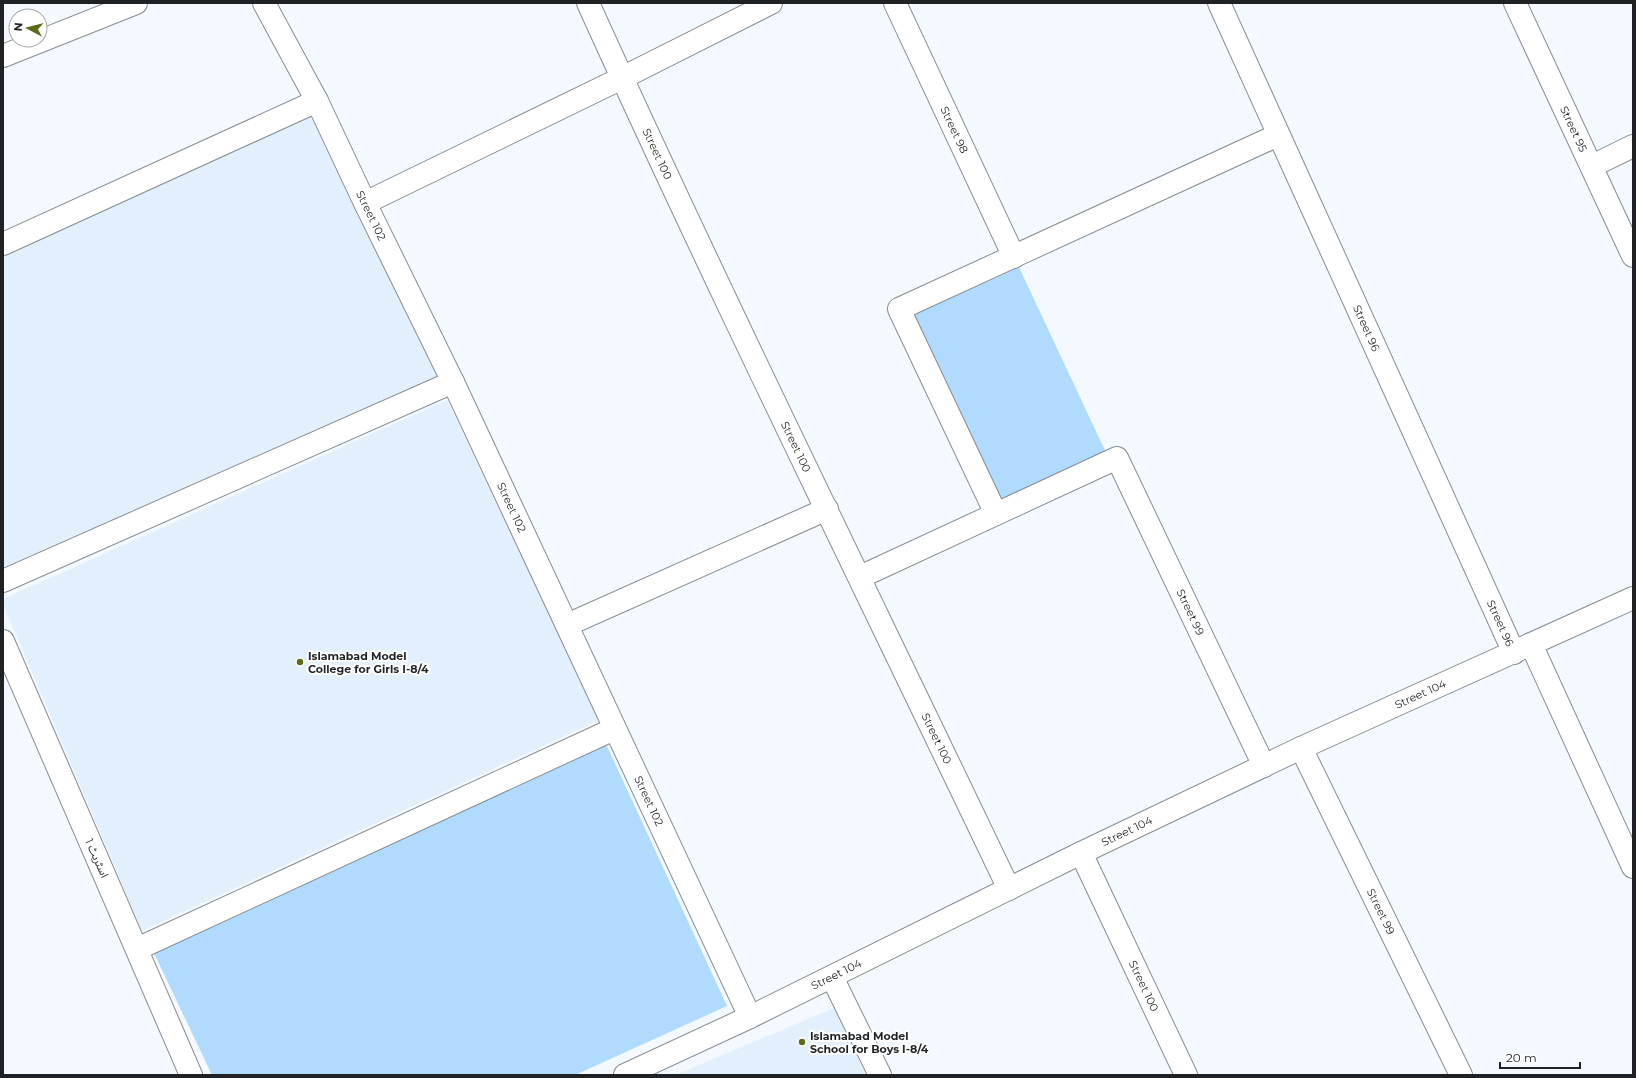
<svg xmlns="http://www.w3.org/2000/svg" width="1636" height="1078" viewBox="0 0 1636 1078" font-family="Montserrat,'Noto Sans Arabic',sans-serif">
  <style>
    .built { fill: #e2f0fd }
    .park { fill: #b1daff }
    .lines { fill: none; stroke-linecap: round; stroke-linejoin: round }
    .minor-casing { stroke: #858c92; stroke-width: 24 }
    .minor { stroke: #fff; stroke-width: 22 }
    .poi-dot { fill: #5d6b16; stroke: #fff; stroke-width: 1.5 }
    .labels { text-anchor: middle; dominant-baseline: central; stroke-width: 4; stroke-linejoin: round; paint-order: stroke }
    .street-label { font-size: 11px; fill: #1f2225; stroke: #fff }
    .poi-label { font-size: 11px; font-weight: bold; fill: #1f2225; stroke: #fff; text-anchor: start }
  </style>
  <rect width="100%" height="100%" fill="#f3f9ff"/>
  <g class="built">
    <path d="M 313,96 L 444,379 L 3,571 L 3,246 Z"/>
    <path d="M 447,400 L 599,720 L 142,931 L 3,604 L 3,599 Z"/>
    <path d="M 834,1008 L 866,1075 L 675,1075 Z"/>
  </g>
  <g class="park">
    <path d="M 1017,263 L 1108,457 L 996,507 L 905,314 Z"/>
    <path d="M 606,744 L 727,1006 L 575,1075 L 212,1075 L 153,951 Z"/>
  </g>
  <g class="lines">
    <g class="minor-casing">
      <g id="minor">
        <path id="s1" d="M 264,3 L 317,101 L 365,203 L 453,382 L 750,1017"/>
        <path id="s2" d="M 588,3 C 723,301 868,594 1009,889"/>
        <path id="s3" d="M 895,3 L 1014,257"/>
        <path id="s4" d="M 1219,3 L 1514,653"/>
        <path id="s5" d="M 1515,3 L 1633,256"/>
        <path d="M 3,56 L 136,3"/>
        <path d="M 1592,166 L 1633,146"/>
        <path d="M 365,203 L 622,78 L 771,3"/>
        <path d="M 3,244 L 317,101"/>
        <path d="M 996,514 L 899,309 L 1278,135"/>
        <path id="s6" d="M 860,577 L 1117,458 L 1264,766"/>
        <path d="M 3,581 L 453,382"/>
        <path d="M 567,625 L 827,509"/>
        <path d="M 3,641 L 191,1075"/>
        <path d="M 1531,644 L 1633,867"/>
        <path id="s7" d="M 1301,748 L 1461,1075"/>
        <path id="s8" d="M 1081,853 L 1186,1075"/>
        <path d="M 137,949 L 614,729"/>
        <path d="M 832,977 L 880,1075"/>
        <path id="s9" d="M 625,1075 L 750,1017 L 1081,853 L 1301,748 L 1633,598"/>
      </g>
    </g>
    <use href="#minor" class="minor"/>
  </g>
  <g class="poi-dot">
    <circle cx="300" cy="662" r="4"/>
    <circle cx="802" cy="1042" r="4"/>
  </g>
  <g class="labels">
    <g class="street-label">
      <text stroke="none"><textPath href="#s5" startOffset="139">Street 95</textPath></text>
      <text stroke="none"><textPath href="#s3" startOffset="140">Street 98</textPath></text>
      <text stroke="none"><textPath href="#s2" startOffset="166">Street 100</textPath></text>
      <text stroke="none"><textPath href="#s1" startOffset="238">Street 102</textPath></text>
      <text stroke="none"><textPath href="#s4" startOffset="357">Street 96</textPath></text>
      <text stroke="none"><textPath href="#s2" startOffset="490">Street 100</textPath></text>
      <text stroke="none"><textPath href="#s1" startOffset="562">Street 102</textPath></text>
      <text stroke="none"><textPath href="#s6" startOffset="454">Street 99</textPath></text>
      <text stroke="none"><textPath href="#s4" startOffset="681">Street 96</textPath></text>
      <text stroke="none"><textPath href="#s9" startOffset="882">Street 104</textPath></text>
      <text stroke="none"><textPath href="#s2" startOffset="814">Street 100</textPath></text>
      <text stroke="none"><textPath href="#s1" startOffset="886">Street 102</textPath></text>
      <text stroke="none"><textPath href="#s9" startOffset="558">Street 104</textPath></text>
      <text transform="translate(97 858) rotate(66)">اسٹریٹ 1</text>
      <text stroke="none"><textPath href="#s7" startOffset="182">Street 99</textPath></text>
      <text stroke="none"><textPath href="#s9" startOffset="234">Street 104</textPath></text>
      <text stroke="none"><textPath href="#s8" startOffset="147">Street 100</textPath></text>
    </g>
    <g class="poi-label">
      <text x="308" y="656">Islamabad Model<tspan x="308" dy="13">College for Girls I-8/4</tspan></text>
      <text x="810" y="1036">Islamabad Model<tspan x="810" dy="13">School for Boys I-8/4</tspan></text>
    </g>
  </g>
  <rect width="1636" height="1078" fill="none" stroke="#1f2225" stroke-width="8"/>
  <g transform="translate(28 28) rotate(277)"><circle r="19" fill="#ffffff" stroke="#a5a7a8"/>
  <path d="M0-3L7 15L0 10L-7 15Z" fill="#5d6b16"/>
  <text y="-6" font-size="11" font-weight="bold" text-anchor="middle" fill="#1f2225">N</text>
  </g>
  <path d="M1500 1062v6h80v-6" fill="none" stroke="#1f2225" stroke-width="2"/>
  <text x="1506" y="1062" font-size="12" fill="#1f2225" stroke="#ffffff" stroke-width="3" paint-order="stroke">20 m</text>
</svg>
